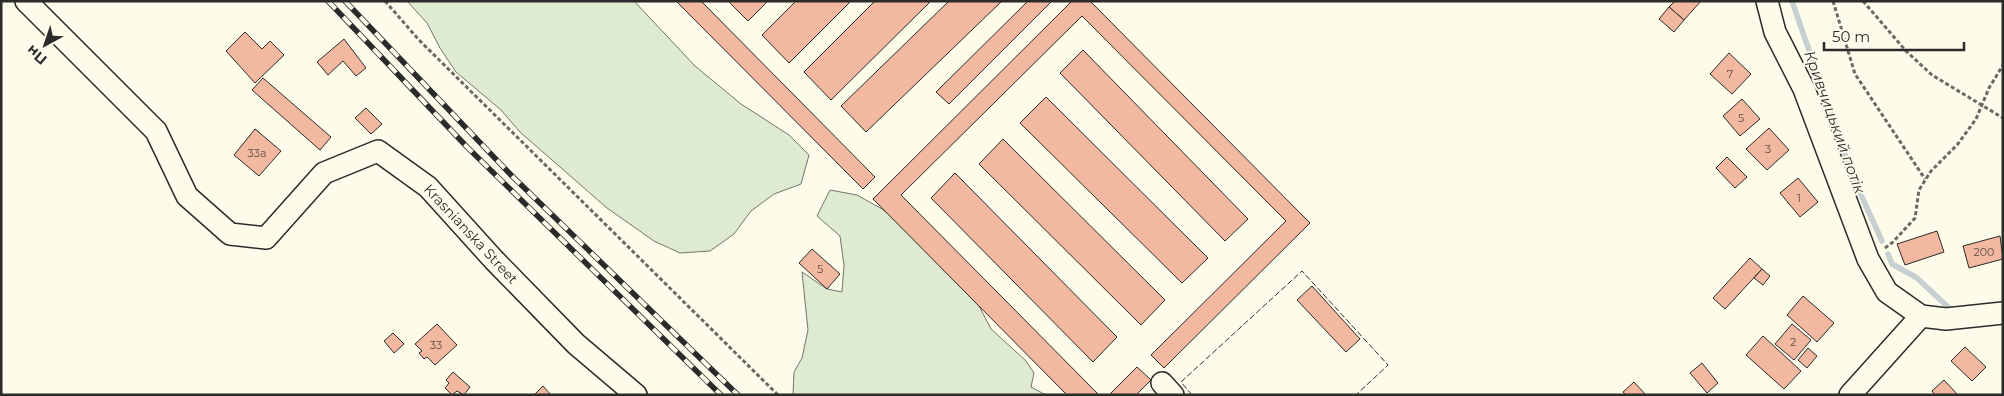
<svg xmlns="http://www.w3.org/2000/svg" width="2004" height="396" viewBox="0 0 2004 396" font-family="Montserrat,sans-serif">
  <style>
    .green { fill: #deebd1; stroke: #74746e }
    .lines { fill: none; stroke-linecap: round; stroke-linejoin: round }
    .stream { stroke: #c7d0d0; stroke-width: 5.5 }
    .building { fill: #f2b8a0; stroke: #2b2b2b }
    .minor-casing { stroke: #2b2b2b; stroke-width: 24 }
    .path { stroke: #6a6964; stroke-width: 3; stroke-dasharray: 4 2.5; stroke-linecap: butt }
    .minor { stroke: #fdfbea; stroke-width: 21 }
    .rail-casing { stroke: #2b2b2b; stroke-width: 5.5 }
    .rail { stroke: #fdfbea; stroke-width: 4; stroke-dasharray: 11; stroke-linecap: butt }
    .fence { stroke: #2b2b2b; stroke-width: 1; stroke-dasharray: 6 2.5; stroke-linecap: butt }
    .labels { text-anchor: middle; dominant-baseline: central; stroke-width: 4; stroke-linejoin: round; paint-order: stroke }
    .number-label { font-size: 11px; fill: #5d4e48 }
    .street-label { font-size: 14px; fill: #2b2b2b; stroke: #fdfbea }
    .water-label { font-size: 15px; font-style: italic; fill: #2b2b2b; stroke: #fdfbea }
  </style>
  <rect width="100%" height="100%" fill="#fdfbea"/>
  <g class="green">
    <path d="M 407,1 L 634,1 L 695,66 L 741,104 L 789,135 L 809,155 L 801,184 L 774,194 L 751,211 L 734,234 L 710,251 L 680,253 L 654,241 L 607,208 L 520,132 L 501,110 L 456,72 L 440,48 L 427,23 Z"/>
    <path d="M 830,190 L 857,195 L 882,209 L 904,227 L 978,304 L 991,329 L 1026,361 L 1034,373 L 1031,387 L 1044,394 L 1051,395 L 793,395 L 794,372 L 802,358 L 808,330 L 802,272 L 827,289 L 842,292 L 844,265 L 840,236 L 817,216 Z"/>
  </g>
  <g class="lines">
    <g class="stream">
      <path d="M 1792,1 L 1852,175 L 1882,241"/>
      <path d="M 1888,254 L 1892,264 L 1917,278 L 1949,308"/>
    </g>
  </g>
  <g class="building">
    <path d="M 676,1 L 701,1 L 875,177 L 863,189 Z"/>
    <path d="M 728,1 L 768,1 L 748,21 Z"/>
    <path d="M 796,1 L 851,1 L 789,63 L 762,35 Z"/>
    <path d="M 875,1 L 931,1 L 831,100 L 804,72 Z"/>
    <path d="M 949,1 L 1002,1 L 866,132 L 841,106 Z"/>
    <path d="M 1028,1 L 1052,1 L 949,104 L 936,92 Z"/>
    <path d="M 1072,1 L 1090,1 L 1310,223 L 1164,368 L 1151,355 L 1286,221 L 1082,16 L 901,195 L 1099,395 L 1067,395 L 873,199 Z"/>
    <path d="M 1675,1 L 1701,1 L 1684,20 L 1669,7 Z"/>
    <path d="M 1669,7 L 1684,20 L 1674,32 L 1659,19 Z"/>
    <path d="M 245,32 L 262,49 L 270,41 L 284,55 L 255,83 L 226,51 Z"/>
    <path d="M 344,39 L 366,68 L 356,76 L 343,61 L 328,75 L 317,62 Z"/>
    <path d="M 1083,50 L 1248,219 L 1225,241 L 1060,73 Z"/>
    <path d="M 1729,53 L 1751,74 L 1732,94 L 1710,74 Z"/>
    <path d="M 263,78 L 331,137 L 320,150 L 252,90 Z"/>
    <path d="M 1046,97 L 1208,258 L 1182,283 L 1020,123 Z"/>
    <path d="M 1742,99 L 1760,119 L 1740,136 L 1723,116 Z"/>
    <path d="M 366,108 L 382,124 L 371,134 L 355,118 Z"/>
    <path d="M 1769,128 L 1789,150 L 1767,170 L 1746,149 Z"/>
    <path d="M 255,129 L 281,151 L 259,176 L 234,155 Z"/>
    <path d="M 1003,139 L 1165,300 L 1141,325 L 979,164 Z"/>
    <path d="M 1727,157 L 1747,177 L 1735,188 L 1716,168 Z"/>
    <path d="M 955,173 L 1117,337 L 1093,362 L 931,198 Z"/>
    <path d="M 1798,178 L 1818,202 L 1800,217 L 1780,193 Z"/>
    <path d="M 1937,231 L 1944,252 L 1905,265 L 1897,244 Z"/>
    <path d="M 2000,236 L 2003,259 L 1969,268 L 1963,246 Z"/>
    <path d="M 812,249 L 840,274 L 827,289 L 799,263 Z"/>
    <path d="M 1750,258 L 1762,269 L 1725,309 L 1713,298 Z"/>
    <path d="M 1762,269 L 1770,276 L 1763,285 L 1754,278 Z"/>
    <path d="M 1312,286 L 1360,339 L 1346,352 L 1297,300 Z"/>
    <path d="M 1803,296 L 1834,323 L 1817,342 L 1787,315 Z"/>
    <path d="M 437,324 L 457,345 L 435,365 L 427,357 L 424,359 L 419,353 L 422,351 L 415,344 Z"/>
    <path d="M 1792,324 L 1811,340 L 1794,360 L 1775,344 Z"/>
    <path d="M 393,333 L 404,344 L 394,353 L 384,341 Z"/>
    <path d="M 1763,336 L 1801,371 L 1784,389 L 1746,355 Z"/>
    <path d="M 1965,347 L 1986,367 L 1972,381 L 1951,361 Z"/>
    <path d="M 1808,348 L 1817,356 L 1807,368 L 1798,360 Z"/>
    <path d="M 1702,363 L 1718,383 L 1707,393 L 1690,373 Z"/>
    <path d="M 1137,367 L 1151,380 L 1136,395 L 1109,395 Z"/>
    <path d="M 453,372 L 470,387 L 464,395 L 457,391 L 452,395 L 445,388 L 449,383 L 446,380 Z"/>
    <path d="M 1944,380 L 1958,395 L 1935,395 L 1932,391 Z"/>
    <path d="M 1634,382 L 1646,395 L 1626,395 L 1623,392 Z"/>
    <path d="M 543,386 L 551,395 L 534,395 Z"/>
  </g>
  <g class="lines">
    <g class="minor-casing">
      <g id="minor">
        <path d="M 26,1 L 156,131 L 187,196 L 230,234 L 266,238 L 324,173 L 378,151 L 428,187 L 494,260 L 576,344 L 636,395"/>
        <path d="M 1767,1 L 1775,32 L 1804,89 L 1868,259 L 1887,292 L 1921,316 L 1946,319 L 2003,313"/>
        <path d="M 1162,383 L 1173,395"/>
        <path d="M 1850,395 L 1921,316"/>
      </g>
    </g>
    <g class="path">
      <path d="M 385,1 L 419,40 L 778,395"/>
      <path d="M 1833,1 L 1855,74 L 1925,179"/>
      <path d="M 1863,1 L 1906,51 L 1932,75 L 2003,118"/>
      <path d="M 1885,248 L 1893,242 L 1915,218 L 1919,190 L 1931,171 L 1957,145 L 1976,119 L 1989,88 L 2003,65"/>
    </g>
    <use href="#minor" class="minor"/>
    <g class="rail-casing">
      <g id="rail">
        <path d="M 328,1 L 468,148 L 721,395"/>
        <path d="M 345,1 L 512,176 L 738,395"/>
      </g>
    </g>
    <use href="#rail" class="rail"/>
    <path class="fence" d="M 1192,395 L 1181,382 L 1302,271 L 1388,365 L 1356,395"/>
  </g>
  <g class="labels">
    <g class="number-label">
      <text x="1730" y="74">7</text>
      <text x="1741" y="118">5</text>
      <text x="1768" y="149">3</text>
      <text x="257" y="153">33а</text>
      <text x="1799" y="198">1</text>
      <text x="1984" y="252">200</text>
      <text x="820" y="269">5</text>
      <text x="1793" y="342">2</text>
      <text x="436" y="345">33</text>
    </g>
    <g class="street-label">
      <text transform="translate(471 234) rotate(47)">Krasnianska Street</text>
    </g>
    <g class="water-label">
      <text transform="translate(1835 122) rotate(70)">Кривчицький потік</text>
    </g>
  </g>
  <rect width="2004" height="396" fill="none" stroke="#2b2b2b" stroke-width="5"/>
  <g transform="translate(45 45) rotate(220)" stroke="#fdfbea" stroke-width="4" paint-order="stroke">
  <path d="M0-4L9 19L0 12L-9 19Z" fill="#2b2b2b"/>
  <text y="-8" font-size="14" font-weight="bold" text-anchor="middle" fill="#2b2b2b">Пн</text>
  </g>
  <path d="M1824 42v8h140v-8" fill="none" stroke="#2b2b2b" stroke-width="2.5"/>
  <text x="1832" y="42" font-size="15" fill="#2b2b2b" stroke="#fdfbea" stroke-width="4" paint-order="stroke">50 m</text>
</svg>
